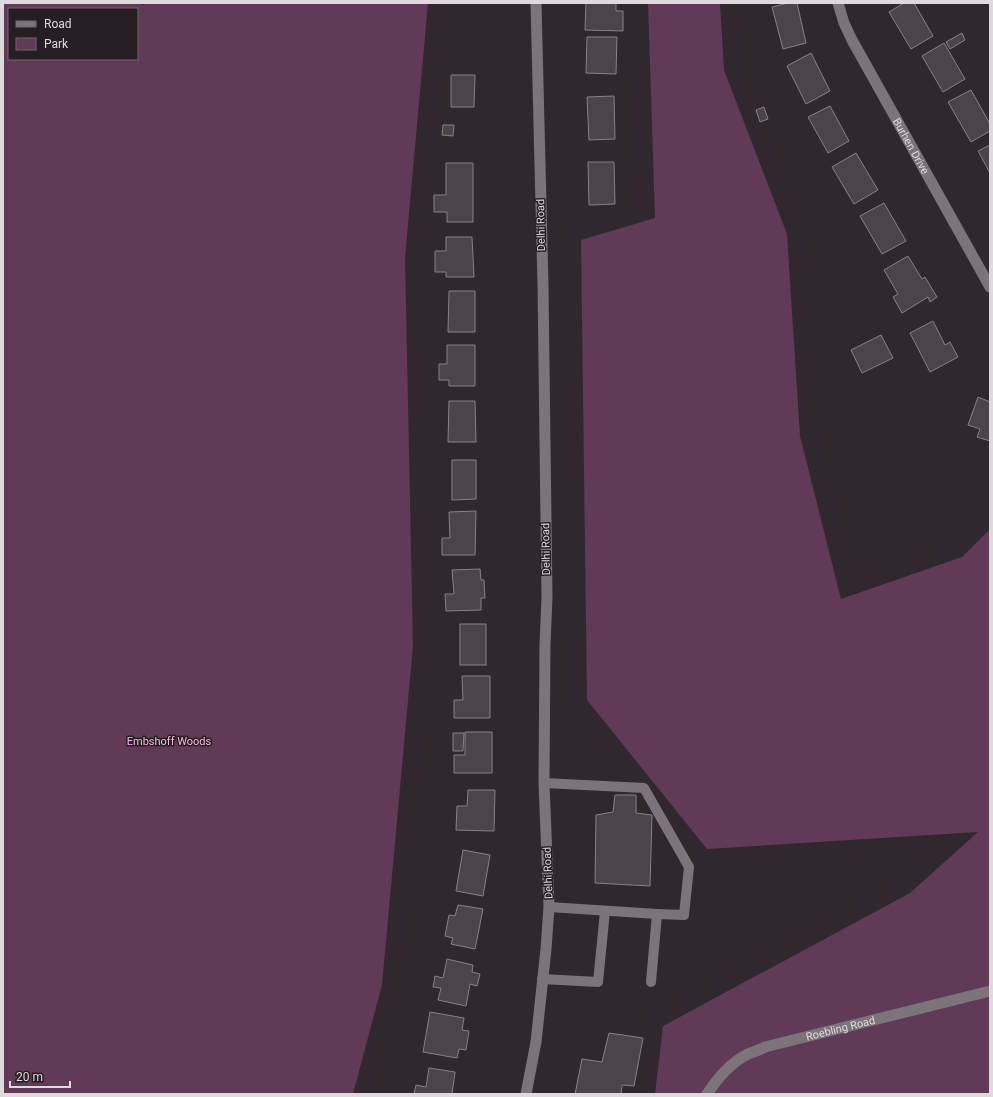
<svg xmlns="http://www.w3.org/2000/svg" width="993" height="1097" viewBox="0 0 993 1097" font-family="Roboto,sans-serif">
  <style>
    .green { fill: #603a56; fill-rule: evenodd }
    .building { fill: #4d434a; stroke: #8b8087 }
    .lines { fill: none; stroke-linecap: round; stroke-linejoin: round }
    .service { stroke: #7d737a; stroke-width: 10 }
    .minor { stroke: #7d737a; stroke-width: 11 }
    .tertiary { stroke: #7d737a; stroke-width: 11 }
    .labels { text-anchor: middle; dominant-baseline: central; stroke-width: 3; stroke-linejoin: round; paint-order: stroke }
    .street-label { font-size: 11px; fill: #dfd9dd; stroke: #271e24 }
    .park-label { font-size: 11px; fill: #f8bae5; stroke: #271e24 }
  </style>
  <rect width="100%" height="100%" fill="#30282e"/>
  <g class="green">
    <path d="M 3,3 L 139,3 L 143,5 L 146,3 L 428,3 L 405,258 L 413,646 L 382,985 L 353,1094 L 3,1094 ZM 9,9 L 137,9 L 137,59 L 9,59 Z"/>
    <path d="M 648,3 L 720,3 L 724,70 L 787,234 L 800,436 L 841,599 L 962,557 L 990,529 L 990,1094 L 655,1094 L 663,1026 L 910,893 L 978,832 L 707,849 L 587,700 L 581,240 L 655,218 Z"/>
  </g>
  <g class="building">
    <path d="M 586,3 L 616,3 L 616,11 L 623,11 L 623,31 L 585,30 Z"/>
    <path d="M 788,3 L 797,3 L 806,43 L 783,49 L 772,7 Z"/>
    <path d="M 904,3 L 914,3 L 933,36 L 911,49 L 889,12 Z"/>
    <path d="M 962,33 L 965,40 L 950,49 L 946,42 Z"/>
    <path d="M 587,37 L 617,37 L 616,74 L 586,73 Z"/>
    <path d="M 944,43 L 965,79 L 943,92 L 922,56 Z"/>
    <path d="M 811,53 L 830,91 L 806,104 L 787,66 Z"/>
    <path d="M 451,75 L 475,75 L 474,107 L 451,107 Z"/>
    <path d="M 971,90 L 990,124 L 990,131 L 971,142 L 948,102 Z"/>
    <path d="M 614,96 L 615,139 L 589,140 L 587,97 Z"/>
    <path d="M 830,106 L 849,141 L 828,153 L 808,117 Z"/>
    <path d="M 764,107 L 768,119 L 760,122 L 756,110 Z"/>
    <path d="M 443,125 L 454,125 L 453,136 L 442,135 Z"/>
    <path d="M 990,145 L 990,173 L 978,151 Z"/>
    <path d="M 856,153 L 878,190 L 854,204 L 832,167 Z"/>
    <path d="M 588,162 L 614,162 L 615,204 L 589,205 Z"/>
    <path d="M 446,163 L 473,163 L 473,222 L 447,222 L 447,212 L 434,212 L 434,195 L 446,195 Z"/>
    <path d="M 884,203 L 906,241 L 882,254 L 860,216 Z"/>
    <path d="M 446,237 L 472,237 L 474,277 L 446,277 L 446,272 L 435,272 L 435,251 L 446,251 Z"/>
    <path d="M 908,256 L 922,279 L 925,277 L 937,297 L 930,302 L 928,297 L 902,313 L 893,297 L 898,294 L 884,270 Z"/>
    <path d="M 449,291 L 475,291 L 475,332 L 448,332 Z"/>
    <path d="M 933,321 L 945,345 L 950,342 L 958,357 L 930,372 L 910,333 Z"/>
    <path d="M 881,335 L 893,358 L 862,373 L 851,350 Z"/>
    <path d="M 447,345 L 475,345 L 475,386 L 449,386 L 449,380 L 439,380 L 439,364 L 447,364 Z"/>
    <path d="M 978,397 L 990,402 L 990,441 L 977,437 L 980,429 L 968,425 Z"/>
    <path d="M 449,401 L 475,401 L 476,442 L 448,442 Z"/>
    <path d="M 452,460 L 476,460 L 476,499 L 452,500 Z"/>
    <path d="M 476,511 L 475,555 L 442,555 L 442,538 L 450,538 L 449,512 Z"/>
    <path d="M 480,569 L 481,580 L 484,580 L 485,598 L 481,598 L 481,610 L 446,611 L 445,594 L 454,594 L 452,570 Z"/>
    <rect x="460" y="624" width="26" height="41"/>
    <path d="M 462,676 L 490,676 L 490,718 L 454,718 L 454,700 L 463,700 Z"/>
    <path d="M 465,732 L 492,732 L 492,773 L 454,773 L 454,755 L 465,755 Z"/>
    <path d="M 453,733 L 464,733 L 463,751 L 453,751 Z"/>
    <path d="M 468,790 L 495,790 L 494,831 L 456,830 L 457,806 L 467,806 Z"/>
    <path d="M 615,795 L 636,795 L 636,813 L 652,815 L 650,886 L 595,883 L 596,815 L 613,812 Z"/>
    <path d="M 463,850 L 490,855 L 483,896 L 456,891 Z"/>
    <path d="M 458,905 L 483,909 L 475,949 L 451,944 L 453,938 L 445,936 L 449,915 L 455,916 Z"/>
    <path d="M 447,959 L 473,965 L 472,972 L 480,974 L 477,986 L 470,984 L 466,1006 L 438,1000 L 441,988 L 433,987 L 435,976 L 443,978 Z"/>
    <path d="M 430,1012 L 464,1018 L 462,1030 L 469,1031 L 466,1050 L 459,1049 L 457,1058 L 423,1052 Z"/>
    <path d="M 609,1033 L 643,1038 L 634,1086 L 622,1085 L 621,1094 L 575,1094 L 582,1059 L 602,1062 Z"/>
    <path d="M 429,1068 L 455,1072 L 452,1094 L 414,1094 L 416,1085 L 426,1087 Z"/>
  </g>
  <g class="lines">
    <g class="service">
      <path d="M 544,783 L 644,788 L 689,867 L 684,915 L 657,914"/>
      <path d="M 549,907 L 657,914 L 651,982"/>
      <path d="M 542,979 L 598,982 L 605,911"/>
    </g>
    <g class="minor">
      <path id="s1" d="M 838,3 L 844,23 L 852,40 L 990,287"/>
      <path id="s2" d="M 707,1094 C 718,1078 730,1063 748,1054 C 753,1052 760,1050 765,1047 L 990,991"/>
    </g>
    <path class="tertiary" d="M 526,1094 L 536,1042 L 546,949 L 549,907 L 544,783 L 545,644 L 547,598 L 543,285 L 536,3"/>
  </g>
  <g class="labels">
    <g class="street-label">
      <text stroke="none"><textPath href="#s1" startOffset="161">Burhen Drive</textPath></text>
      <text transform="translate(541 225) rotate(-91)">Delhi Road</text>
      <text transform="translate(546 549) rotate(-91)">Delhi Road</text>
      <text transform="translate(548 873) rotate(-92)">Delhi Road</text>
      <text stroke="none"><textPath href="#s2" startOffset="154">Roebling Road</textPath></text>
    </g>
    <g class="park-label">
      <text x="169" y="741">Embshoff Woods</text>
    </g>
  </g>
  <rect width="993" height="1097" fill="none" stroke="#dfd9dd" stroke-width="8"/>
  <rect x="8" y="8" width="130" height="52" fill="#271e24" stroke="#71696e"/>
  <rect x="16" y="21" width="20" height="6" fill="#7d737a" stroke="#71696e"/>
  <text x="44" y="28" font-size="12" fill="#dfd9dd">Road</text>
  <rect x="16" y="38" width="20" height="12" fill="#603a56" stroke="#71696e"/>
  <text x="44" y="48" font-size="12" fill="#dfd9dd">Park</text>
  <path d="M10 1081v6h60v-6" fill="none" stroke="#dfd9dd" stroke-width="2"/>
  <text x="16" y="1081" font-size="12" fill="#dfd9dd" stroke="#271e24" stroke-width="3" paint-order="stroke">20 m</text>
</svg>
